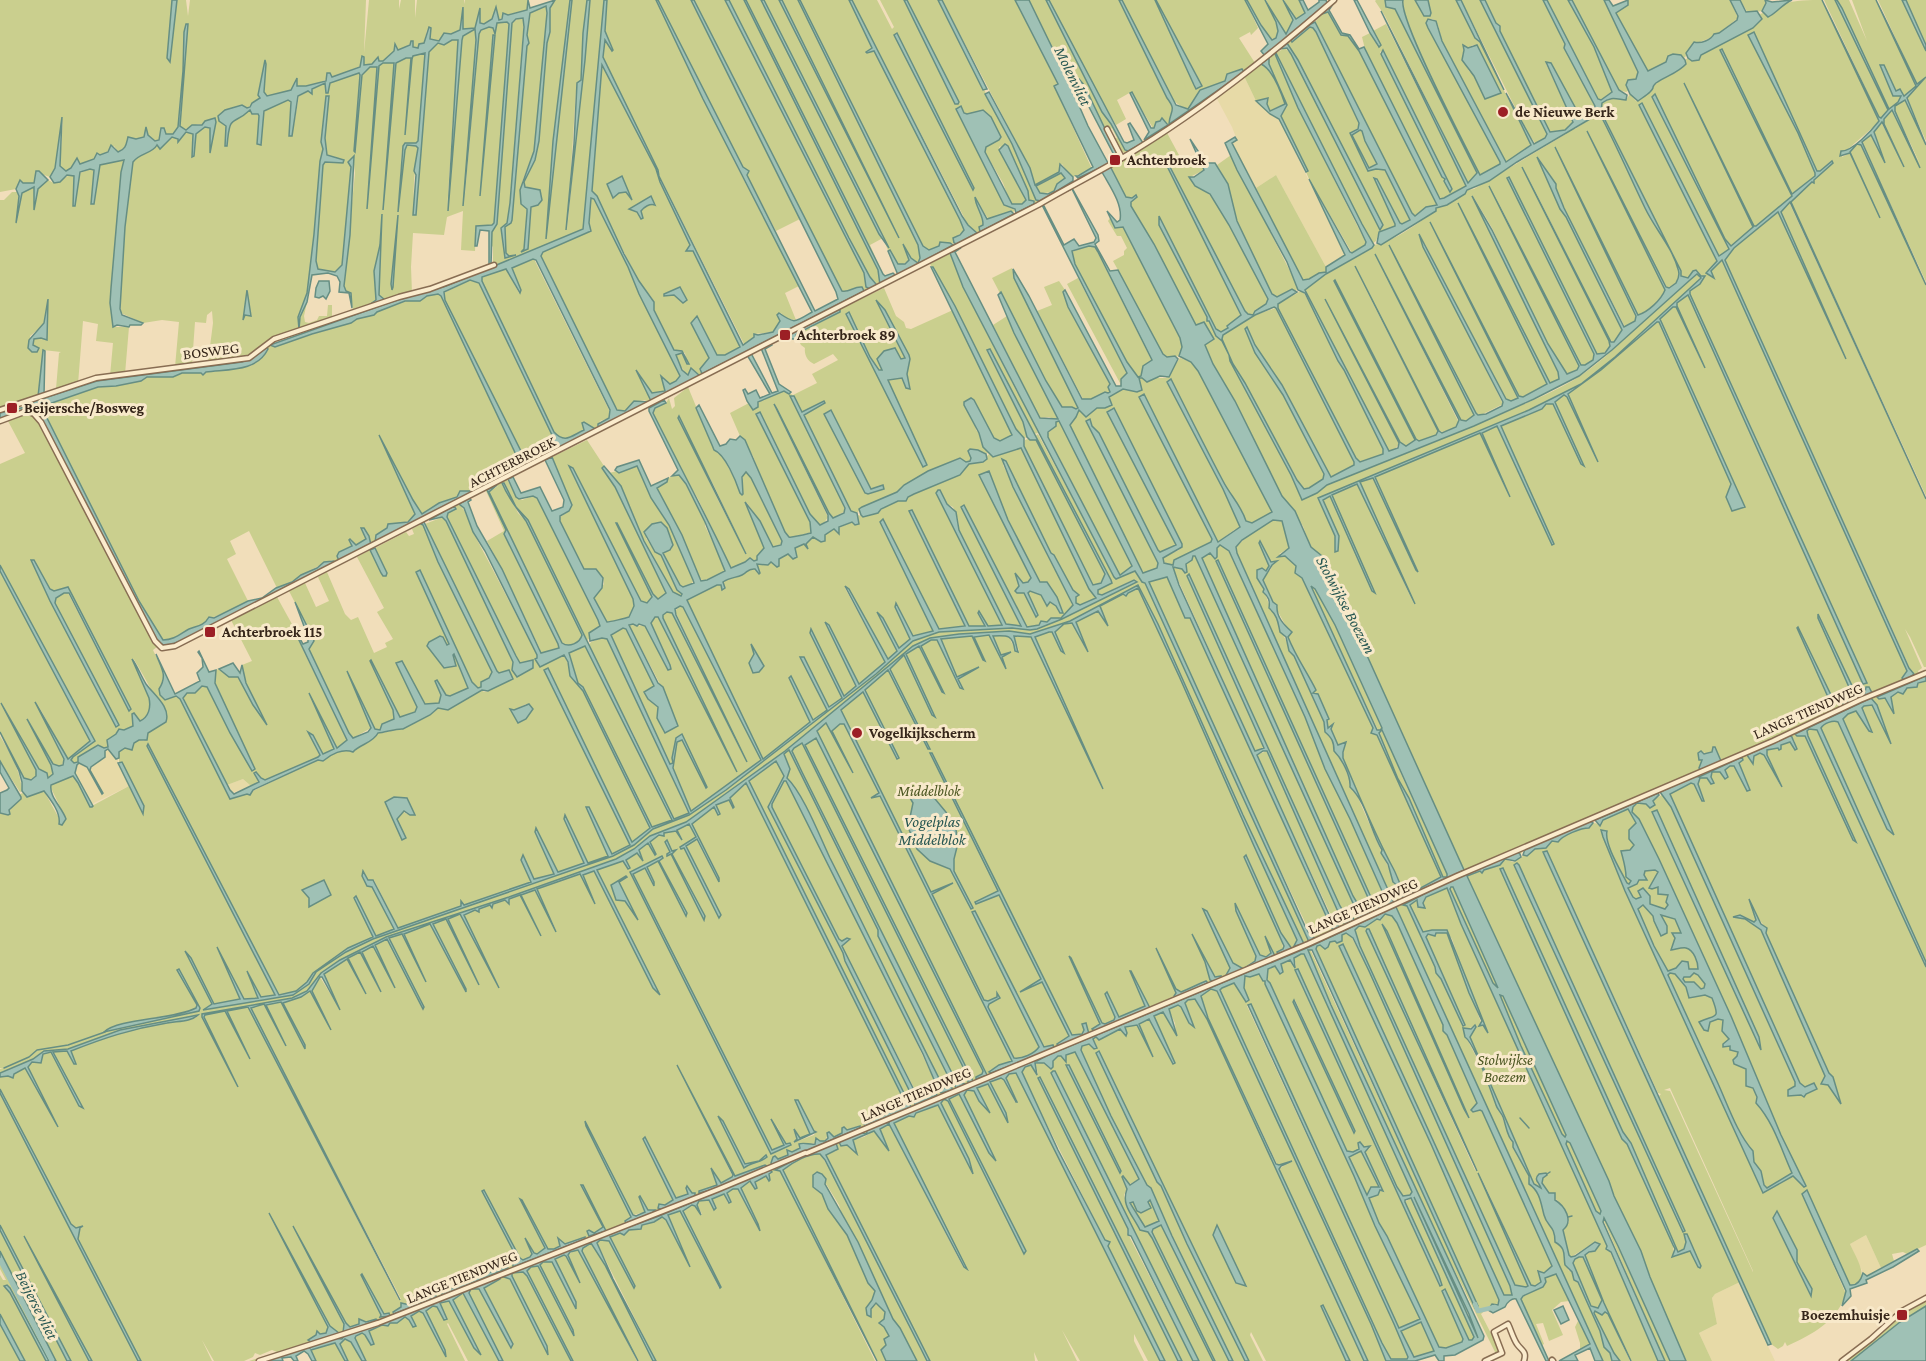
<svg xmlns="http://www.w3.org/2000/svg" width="1926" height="1361" viewBox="0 0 1926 1361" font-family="'Crimson Pro',serif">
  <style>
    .farmland { fill: #e7daa7 }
    .green { fill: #cacf8e; fill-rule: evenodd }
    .water { fill: #9fc1b5; stroke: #668e83; stroke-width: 1.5; fill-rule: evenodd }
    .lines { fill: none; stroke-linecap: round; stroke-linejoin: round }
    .stream { stroke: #668e83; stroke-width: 1.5 }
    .canal { stroke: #9fc1b5; stroke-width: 4.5 }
    .minor-casing { stroke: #886d53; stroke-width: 7 }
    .minor { stroke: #fbeccd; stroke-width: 4 }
    .poi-dot { fill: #9c1f25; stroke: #f8e9ca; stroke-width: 2 }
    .labels { text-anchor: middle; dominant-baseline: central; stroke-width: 6; stroke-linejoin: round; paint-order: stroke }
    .poi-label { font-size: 15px; font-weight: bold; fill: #36261a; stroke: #f8e9ca; text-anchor: start }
    .street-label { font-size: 15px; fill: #36261a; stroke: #f8e9ca }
    .park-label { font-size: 15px; font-style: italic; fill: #49541f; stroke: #f8e9ca }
    .water-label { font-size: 16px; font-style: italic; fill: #275752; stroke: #f8e9ca }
  </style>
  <rect width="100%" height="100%" fill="#f1deba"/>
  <g class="farmland">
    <path d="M 1244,76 L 1256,101 L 1270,114 L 1279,119 L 1345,255 L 1326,267 L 1276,175 L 1256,188 L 1232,143 L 1237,140 L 1232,127 L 1216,97 Z"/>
    <path d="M 108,749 L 116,759 L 118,759 L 118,763 L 129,786 L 92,804 L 75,773 L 77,765 L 79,763 L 87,767 L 103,793 L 90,770 Z"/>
    <path d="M 243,779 L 251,786 L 232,793 L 227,785 Z"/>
    <path d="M 1866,1235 L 1881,1268 L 1867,1276 L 1864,1275 L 1850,1244 Z"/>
    <path d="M 1740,1282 L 1765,1340 L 1775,1361 L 1712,1361 L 1699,1333 L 1717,1324 L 1712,1298 L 1715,1294 Z"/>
  </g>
  <g class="green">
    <path d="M 0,0 L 172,0 L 167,58 L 170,61 L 177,0 L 186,0 L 188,16 L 190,0 L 366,0 L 364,53 L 369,0 L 399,0 L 399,9 L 401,0 L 415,0 L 415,18 L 417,0 L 464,0 L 465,4 L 465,0 L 528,0 L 527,10 L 506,15 L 498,20 L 496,9 L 492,19 L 485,24 L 480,23 L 479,14 L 475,28 L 463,29 L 463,7 L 460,30 L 456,33 L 443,35 L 439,41 L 430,39 L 431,28 L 427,30 L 424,43 L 419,44 L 418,47 L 413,47 L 413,42 L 402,49 L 394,51 L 383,61 L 379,60 L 379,58 L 373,64 L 363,65 L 336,76 L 330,76 C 324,83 307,87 297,86 L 297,79 L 296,79 L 291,90 L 267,96 L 264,92 L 265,60 L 258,94 L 260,97 L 247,108 L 242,105 L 221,113 L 226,126 L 227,145 C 229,123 231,120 250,110 L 252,114 L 263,116 L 266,108 L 290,100 L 292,136 L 299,96 L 325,83 L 326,93 L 330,83 L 358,73 L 360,75 L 354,150 L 362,75 L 370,67 L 377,66 L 367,209 L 379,66 L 383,63 L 394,63 L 388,152 L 396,63 L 406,58 L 411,58 L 405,135 L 412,59 L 413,56 L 425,53 L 418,141 L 416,143 L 407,143 L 402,150 L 398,211 L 405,150 L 407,145 L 416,146 L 418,148 C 415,170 411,193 416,215 L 429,52 L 437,43 L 444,45 L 452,40 L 458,40 L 447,211 L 462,40 L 463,36 L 475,29 L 477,31 L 464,205 L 479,34 L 481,30 L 489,27 L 493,28 L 494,33 L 497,23 L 507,21 L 509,23 L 507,52 L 494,224 L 492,225 L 476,226 L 475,251 L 461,250 L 463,211 L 447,217 L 444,235 L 413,233 L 411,267 L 412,293 L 385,300 L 379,295 L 382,214 L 380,245 L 374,271 L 376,300 L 366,307 L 353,312 L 351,293 L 346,291 L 344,286 L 355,173 L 353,156 L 349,163 L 351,167 L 342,265 L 334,272 L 318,269 L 316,261 L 323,165 L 325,162 L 343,163 L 327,155 L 325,138 L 328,97 L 326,96 L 321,142 L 323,149 L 320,161 L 314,234 L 307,293 L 298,317 L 299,328 L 300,317 L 307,302 L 304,316 L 305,322 L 309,323 L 317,320 L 319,316 L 327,316 L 328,305 L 332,305 L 332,319 L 273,340 L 249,356 L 208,362 L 213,323 L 212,311 L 207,315 L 206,323 L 195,322 L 192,364 L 175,367 L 179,322 L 162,320 L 143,323 L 121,313 L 120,301 L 125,227 L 133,162 C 139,153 152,154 157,144 L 160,146 L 172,137 L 181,137 L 187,132 L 193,134 L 192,156 L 196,134 L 205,127 L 211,128 L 210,152 L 214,125 L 198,124 L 183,130 L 180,126 L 188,25 L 184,32 L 183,71 L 178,127 L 173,134 L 166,134 L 161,128 L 159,140 L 155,141 L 148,135 L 146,127 L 144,137 L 135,139 L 118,152 L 114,146 C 107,153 89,163 80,164 L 77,159 L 71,168 L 66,171 L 60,166 L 63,118 L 55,169 L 50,177 L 41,174 L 34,183 L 19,184 L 16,189 L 0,192 ZM 493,35 L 495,35 L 481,186 Z"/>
    <path d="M 555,0 L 570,0 L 553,141 L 546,238 L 572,0 L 587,0 L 583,33 L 581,80 L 576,91 L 567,230 L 590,0 L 604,0 L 585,226 C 576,237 510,261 493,268 L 493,247 L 491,245 L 492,232 L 497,224 L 512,23 L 521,17 L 524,19 L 510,203 L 507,223 L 501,228 L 505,258 L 509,256 L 506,253 L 505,227 L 507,225 L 516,179 L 528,18 L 530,13 L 546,6 L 547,13 L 534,151 L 522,182 L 527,212 L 524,250 L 526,250 L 531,207 L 538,205 L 542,197 L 540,190 L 536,191 L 523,185 L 535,160 L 539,141 L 547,43 L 550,32 L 550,8 Z"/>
    <path d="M 607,0 L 656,0 L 735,163 L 799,286 L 785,293 L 796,320 L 786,319 L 781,313 L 780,321 L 773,332 L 754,334 L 754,336 L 745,346 L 659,175 L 658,170 L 603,57 L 605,40 L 612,50 L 605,31 Z"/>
    <path d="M 658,0 L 691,0 L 800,219 L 776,231 L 747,175 L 749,170 L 745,170 L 743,167 Z"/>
    <path d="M 694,0 L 725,0 L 864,273 L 866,287 L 870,289 L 864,291 L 862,287 C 854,286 849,293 842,291 Z"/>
    <path d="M 729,0 L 744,0 L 878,270 L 880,285 L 875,286 L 876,283 L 870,277 L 849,238 Z"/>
    <path d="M 746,0 L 798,0 L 918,245 L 920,253 L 920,262 L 915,262 L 911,258 C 894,276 889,251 883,238 L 870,245 L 877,261 Z"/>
    <path d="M 800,0 L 849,0 L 872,48 L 866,52 L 867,53 L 874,50 L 960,220 L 964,230 L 955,238 L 954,243 L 929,250 L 923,246 Z"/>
    <path d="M 852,0 L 877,0 L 892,29 L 894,27 L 880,0 L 904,0 L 956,104 L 959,102 L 907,0 L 938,0 L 1012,144 L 1036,200 L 1040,202 L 1049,196 L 1050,197 L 1039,203 L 1036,203 L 1035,205 L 1017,214 L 1016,214 L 1031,202 L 1029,200 C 1028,180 1012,163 1000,146 L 999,148 L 1026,200 L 1022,204 L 1012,204 L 1010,202 L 1003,183 L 985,152 L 986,147 L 1001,137 L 991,117 L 983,110 L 968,114 L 964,113 L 960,107 L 956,109 L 1004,205 L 1015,210 L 1013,212 L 1008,212 L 989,220 L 975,198 L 984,224 L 979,227 L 980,232 L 977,233 L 968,225 Z"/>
    <path d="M 942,0 L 1015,0 L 1058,85 L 1054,86 L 1092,169 L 1073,177 L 1068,173 L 1062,164 L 1059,166 L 1059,172 L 1053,176 L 1061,173 L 1065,179 C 1049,189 1061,193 1040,193 L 1036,186 L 1038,184 L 1035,185 L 1030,168 Z"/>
    <path d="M 1029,0 L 1046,0 L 1102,112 L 1111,124 L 1125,150 L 1128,151 L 1142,144 L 1130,151 L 1124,153 L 1117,147 L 1113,139 L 1117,138 L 1112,128 L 1107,131 L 1119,158 L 1084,85 L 1075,77 L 1066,76 Z"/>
    <path d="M 1049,0 L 1119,0 L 1167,98 C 1177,111 1169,110 1170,123 L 1188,110 L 1189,112 L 1171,124 L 1168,124 L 1162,118 L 1153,128 L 1131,92 L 1117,100 L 1126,119 L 1116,125 L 1095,90 Z"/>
    <path d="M 1122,0 L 1155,0 L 1194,85 L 1202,85 L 1156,0 L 1245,0 L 1258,28 L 1251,35 L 1250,32 L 1239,38 L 1255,63 L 1261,58 L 1262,60 L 1192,110 L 1238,76 L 1242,69 L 1227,74 L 1225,81 L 1204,90 L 1189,108 L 1183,108 L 1174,101 Z"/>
    <path d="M 1247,0 L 1265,0 C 1270,11 1281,25 1276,38 L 1270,39 Z"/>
    <path d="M 1266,0 L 1283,0 L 1293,20 L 1286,34 L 1277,21 Z"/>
    <path d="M 1284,0 L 1299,0 L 1305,13 L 1296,19 L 1294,18 Z"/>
    <path d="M 1376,0 L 1385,0 L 1386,7 L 1395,9 L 1477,174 L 1468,183 L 1385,16 L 1375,1 Z"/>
    <path d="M 1403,0 L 1415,0 L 1424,16 L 1431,15 L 1428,0 L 1456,0 L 1475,38 L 1480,42 L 1531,145 L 1528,148 L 1506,162 L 1442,41 L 1438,25 L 1433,19 L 1428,19 L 1500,162 L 1499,165 L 1480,175 C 1467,148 1398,20 1403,0 ZM 1473,45 L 1477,45 L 1501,93 L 1485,99 L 1474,75 L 1469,71 L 1462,58 L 1464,47 L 1468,48 Z"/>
    <path d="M 1461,0 L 1480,0 L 1548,136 L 1536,144 L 1529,135 Z"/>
    <path d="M 1485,0 L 1543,0 L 1565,44 L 1564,48 L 1595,106 L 1594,110 L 1581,119 L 1551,63 L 1546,64 L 1572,119 L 1573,122 L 1568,126 L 1575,129 L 1601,112 L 1602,103 C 1611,96 1616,99 1626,100 L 1630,94 L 1636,101 C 1644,98 1649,92 1654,86 C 1661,77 1677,74 1686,64 L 1685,60 L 1688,58 L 1692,61 L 1699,60 L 1701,55 L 1754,26 L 1762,19 L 1760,14 L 1763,13 L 1768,17 C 1775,14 1777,8 1783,4 C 1795,0 1810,0 1822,0 L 1879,121 C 1871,131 1844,150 1842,157 L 1850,153 L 1880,218 L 1850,152 L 1857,144 L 1861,145 L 1926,285 L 1926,496 L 1791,202 L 1832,162 L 1819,172 L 1817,171 L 1761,48 L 1749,35 L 1798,133 L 1815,173 L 1815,176 L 1792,194 L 1721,49 L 1720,50 L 1792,196 L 1756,227 L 1754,226 L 1684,83 L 1753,227 L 1731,246 L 1725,240 L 1729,249 L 1719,257 L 1642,104 L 1639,105 L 1717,261 L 1706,273 L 1712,276 L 1711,271 L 1722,259 L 1907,671 L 1902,677 L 1912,673 L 1725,260 L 1734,248 L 1778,212 L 1846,358 L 1781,212 L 1789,202 L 1926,499 L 1926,667 L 1924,667 L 1910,637 L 1905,629 L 1922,668 L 1918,671 L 1919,674 L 1926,671 L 1926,676 L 1877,697 L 1885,698 L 1894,712 L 1891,697 L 1898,692 L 1903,694 L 1907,688 L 1926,681 L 1926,962 L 1821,728 C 1825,723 1833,720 1838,722 L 1887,829 L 1892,833 L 1843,719 L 1848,714 L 1856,711 L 1869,731 L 1871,731 L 1862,708 L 1864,706 L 1872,705 L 1889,738 L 1871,698 L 1795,734 L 1805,736 L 1855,841 L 1808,736 L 1807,731 L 1809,729 L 1817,730 L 1926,967 L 1926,1245 L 1907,1254 L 1903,1252 L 1892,1254 L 1894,1261 L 1881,1268 L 1866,1235 L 1850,1244 C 1855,1256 1874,1283 1849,1285 L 1807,1191 L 1802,1194 L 1846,1294 C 1836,1322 1813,1334 1787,1346 L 1785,1342 L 1783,1346 L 1778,1349 L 1771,1344 L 1659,1096 L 1661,1094 L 1658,1093 L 1547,851 L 1543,853 L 1740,1282 L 1715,1294 L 1712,1298 L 1717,1324 L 1699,1333 L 1712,1361 L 1686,1361 L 1650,1277 L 1641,1251 L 1614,1196 L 1609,1181 L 1467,876 L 1497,866 L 1505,859 L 1513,862 L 1535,849 L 1541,849 L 1552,841 L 1585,827 L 1589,828 L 1593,823 L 1601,824 L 1603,820 L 1628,809 L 1636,822 L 1632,812 L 1633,807 L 1637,803 L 1646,804 L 1662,795 L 1671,807 L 1795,1083 L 1796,1085 L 1788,1090 L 1788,1096 L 1802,1095 L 1817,1089 L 1814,1083 L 1805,1087 L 1800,1083 L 1670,794 L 1691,783 L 1695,784 L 1704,801 L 1698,784 L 1700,778 L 1707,778 L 1711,784 L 1714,783 L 1711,777 L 1712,772 L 1721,772 L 1725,779 L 1728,777 L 1725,770 L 1730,766 L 1734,766 L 1747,790 L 1750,789 L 1739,763 L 1743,760 L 1742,757 C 1670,788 1598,817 1525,849 L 1520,854 L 1517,852 L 1456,875 L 1464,870 L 1322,556 L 1311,548 L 1303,526 L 1282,496 L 1235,401 L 1213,364 L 1205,344 L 1213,339 L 1204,322 L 1196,325 L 1154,244 L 1131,206 L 1131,202 L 1137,197 L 1126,198 L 1110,166 L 1166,131 L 1186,168 L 1201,162 L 1204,170 L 1190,177 C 1195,189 1206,189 1212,198 L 1229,225 L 1268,299 L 1266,304 L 1255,310 L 1253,315 L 1248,314 L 1245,311 L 1170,167 L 1169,168 L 1241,316 L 1222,332 L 1216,329 L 1160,218 L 1159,225 L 1207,317 L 1207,321 L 1209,321 L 1216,336 L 1221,340 L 1223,335 L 1255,315 L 1276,308 L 1354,462 L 1354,465 L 1331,477 L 1282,385 L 1254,345 L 1247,328 L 1255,353 L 1283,395 L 1324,474 L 1323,479 L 1309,488 L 1304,489 L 1301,486 L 1239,373 L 1233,364 L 1229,354 L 1230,361 L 1291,475 L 1302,500 L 1317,493 L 1327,485 C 1387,461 1447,438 1506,412 C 1531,401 1557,391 1580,376 C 1623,347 1655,304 1698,274 L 1700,280 L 1615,357 L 1581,384 L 1529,410 L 1369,478 L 1373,478 L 1418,571 L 1375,477 L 1480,433 L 1509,496 L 1482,433 L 1498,426 L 1552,545 L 1554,544 L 1501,426 L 1542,409 L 1546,404 L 1553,403 L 1581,464 L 1583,465 L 1555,401 L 1564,395 L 1567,397 L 1598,461 L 1568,394 L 1601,370 L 1657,322 L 1659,322 L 1698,407 L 1660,319 L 1673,307 L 1676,307 L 1704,367 L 1677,306 L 1677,303 L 1688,294 L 1703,324 L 1689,292 L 1700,284 L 1702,276 L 1699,273 L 1692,274 L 1688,278 L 1681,276 L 1681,271 L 1605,119 L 1603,120 C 1618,150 1631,179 1645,208 C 1655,229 1672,247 1678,269 C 1680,274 1679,278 1676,283 L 1667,288 L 1611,179 L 1665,290 C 1660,300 1649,311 1638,315 L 1555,147 L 1636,316 L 1635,321 L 1625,327 L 1564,208 L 1556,188 L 1556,184 L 1538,157 L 1560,209 L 1566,217 L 1622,330 L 1614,342 L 1610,340 L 1523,167 L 1609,341 L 1610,346 L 1603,354 L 1597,354 L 1509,177 L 1507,178 L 1594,354 L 1593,360 L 1585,365 L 1581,365 L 1569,342 L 1490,186 L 1579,365 L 1577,370 L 1569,374 C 1556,370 1502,249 1492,228 C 1486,217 1479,207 1473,196 L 1558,372 L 1559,379 L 1553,383 L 1549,382 L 1526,339 L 1548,384 L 1523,397 L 1519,396 L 1430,222 L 1518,398 L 1511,401 L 1506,399 L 1425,244 L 1419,235 L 1503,404 L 1481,415 L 1476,413 L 1473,409 L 1473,417 L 1466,421 L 1461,420 L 1376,255 L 1459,423 C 1456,428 1445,434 1439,431 L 1354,266 L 1438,431 L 1436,435 L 1419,441 L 1416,439 L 1335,280 L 1415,441 L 1406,446 L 1402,445 L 1367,378 L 1399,444 L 1393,451 L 1387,450 L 1320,321 L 1338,361 L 1344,370 L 1384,451 L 1384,454 L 1360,462 L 1356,458 L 1278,308 L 1278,304 L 1301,291 L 1304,293 L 1315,312 L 1305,292 L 1306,288 L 1327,274 L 1372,248 L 1374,245 C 1396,241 1417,223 1436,211 L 1436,209 L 1468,190 L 1474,189 L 1566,134 L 1563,130 L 1550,132 L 1500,31 L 1500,27 L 1496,23 ZM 1655,95 L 1721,231 L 1721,232 L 1652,97 ZM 1367,479 L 1360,482 L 1360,484 L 1414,604 L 1357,483 L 1332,496 L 1374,592 L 1372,591 L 1330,496 L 1323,500 L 1339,536 L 1338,551 L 1335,552 L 1336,537 L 1319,501 L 1321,498 ZM 1818,615 L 1856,694 L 1865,693 L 1866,687 L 1869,687 L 1871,695 L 1843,703 L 1853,696 L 1818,618 ZM 1791,735 L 1795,742 L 1784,742 L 1780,745 L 1779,750 L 1778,748 L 1767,750 L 1767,755 L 1781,787 L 1764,755 L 1760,753 L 1754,756 L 1752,763 L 1747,755 ZM 1713,747 L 1721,760 L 1699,768 L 1702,760 L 1698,758 L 1698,753 L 1701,751 L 1707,754 L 1712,752 ZM 1656,810 L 1759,1037 L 1760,1047 L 1652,813 ZM 1517,863 L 1519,865 L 1685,1230 L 1683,1232 L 1514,865 ZM 1503,868 L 1623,1132 L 1631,1143 L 1678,1252 L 1684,1249 L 1686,1242 L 1699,1268 L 1691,1251 L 1687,1251 L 1674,1257 L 1673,1245 L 1627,1144 L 1622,1139 L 1500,869 ZM 1751,908 L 1767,930 L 1766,933 L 1829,1073 L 1833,1077 L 1841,1103 L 1825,1079 L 1825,1076 L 1761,930 L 1751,922 L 1738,917 L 1745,917 L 1754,922 L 1757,920 ZM 1670,1088 L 1753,1271 L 1753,1272 L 1670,1091 L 1664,1090 ZM 1773,1219 L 1796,1247 L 1797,1262 L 1812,1289 L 1810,1295 Z"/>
    <path d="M 1547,0 L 1568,0 L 1594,47 L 1612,92 L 1601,100 L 1598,99 Z"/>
    <path d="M 1572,0 L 1604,0 L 1638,73 L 1636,79 L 1626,85 L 1628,91 L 1626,92 L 1619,90 Z"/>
    <path d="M 1628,0 L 1730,0 L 1738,18 L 1719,33 L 1714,34 L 1713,37 L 1697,43 L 1686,53 L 1686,56 L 1684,58 L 1681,55 L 1648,71 L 1616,13 L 1628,5 Z"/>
    <path d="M 1740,0 L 1765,0 L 1766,4 L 1762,11 L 1748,13 Z"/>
    <path d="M 1824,0 L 1835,0 L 1888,110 L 1881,118 L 1879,117 Z"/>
    <path d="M 1837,0 L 1849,0 L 1867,41 L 1852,0 L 1876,0 L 1916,86 L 1904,96 L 1900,89 L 1896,91 L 1883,64 L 1898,96 L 1901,96 L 1898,103 L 1889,109 Z"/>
    <path d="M 1878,0 L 1902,0 L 1926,51 L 1926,77 L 1917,85 Z"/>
    <path d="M 1906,0 L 1926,0 L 1926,45 Z"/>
    <path d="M 1328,12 L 1341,34 L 1348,36 L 1359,51 L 1437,205 L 1426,207 L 1415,216 L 1412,213 L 1315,22 L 1322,14 Z"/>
    <path d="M 1310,23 L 1311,24 L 1292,40 L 1310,27 L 1313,28 L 1316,32 L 1359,124 L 1358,128 L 1350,133 L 1368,170 L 1376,169 L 1385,170 L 1410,221 L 1402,224 L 1400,223 L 1377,179 L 1374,177 L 1395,224 L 1395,226 L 1379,232 L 1376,241 L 1373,243 L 1362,224 L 1276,53 L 1285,48 L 1291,54 L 1380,229 L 1382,225 L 1298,60 L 1287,43 Z"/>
    <path d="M 1386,24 L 1466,186 L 1442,199 L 1437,195 L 1365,49 L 1362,37 L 1370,33 L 1378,47 L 1380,45 L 1373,31 ZM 1383,50 L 1452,189 L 1451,191 L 1381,54 L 1380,52 Z"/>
    <path d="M 1275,54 L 1298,108 L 1366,243 L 1365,245 L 1352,253 L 1309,179 L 1306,172 L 1308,171 L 1281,116 L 1287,106 L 1269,64 L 1269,58 Z"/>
    <path d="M 1261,64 C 1273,69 1281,92 1285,104 L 1270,111 L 1263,99 L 1256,101 L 1244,76 Z"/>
    <path d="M 602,65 L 656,169 L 660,182 L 690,245 L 690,248 L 686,250 L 693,251 L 740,347 L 725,355 L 717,355 L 697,317 L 692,323 L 709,358 L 700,371 L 702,374 L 700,376 L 694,370 L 687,375 L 675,358 L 676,355 L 682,353 L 687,364 L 685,353 L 674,351 L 654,310 L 654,301 L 639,281 L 592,191 Z"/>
    <path d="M 1926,78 L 1926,141 L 1907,98 Z"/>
    <path d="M 1903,100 L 1905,100 L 1926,145 L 1926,282 L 1862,142 L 1881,122 L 1904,167 L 1884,124 L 1884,119 L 1892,110 L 1921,166 L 1895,111 L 1895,106 Z"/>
    <path d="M 1360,130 L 1362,131 L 1365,141 L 1377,165 L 1369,168 L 1352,134 Z"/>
    <path d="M 1231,155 L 1298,287 L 1296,291 L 1292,289 L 1277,297 L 1272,294 L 1237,221 L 1228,184 L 1217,165 Z"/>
    <path d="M 122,159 L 124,159 L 121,172 L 110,303 L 113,327 L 129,327 L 125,374 L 110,376 L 113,343 L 96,341 L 98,324 L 83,321 L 78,384 L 56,389 L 59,353 L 61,352 L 43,350 L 38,397 L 0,409 L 0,200 L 4,200 L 12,192 L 17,192 L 19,196 L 17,221 L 22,193 L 34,187 L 35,206 L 38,189 L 48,180 L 54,183 L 72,174 L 74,176 L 75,206 L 78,174 L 90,169 L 94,170 L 91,203 L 94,204 L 100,165 ZM 46,319 L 46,340 L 38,337 L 34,339 L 32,352 L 30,336 L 42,326 Z"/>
    <path d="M 1276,175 L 1326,267 L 1326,272 L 1306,281 L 1301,278 L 1256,188 Z"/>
    <path d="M 591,198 L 594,199 L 628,267 L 639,294 L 680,376 L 676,381 L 670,384 L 662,376 L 666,392 L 652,393 L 637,370 L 651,400 L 654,401 L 649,404 L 645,400 L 634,402 L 628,410 L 623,412 L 618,410 L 611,400 L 541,255 L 543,252 L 591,231 L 589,223 Z"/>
    <path d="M 1110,218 L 1115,228 L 1123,227 L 1180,338 L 1182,347 L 1179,356 L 1167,357 L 1163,354 L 1118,270 L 1113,261 L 1124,255 L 1124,251 L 1127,248 L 1121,236 L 1117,236 L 1108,221 Z"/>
    <path d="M 1086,246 L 1095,247 L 1152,361 L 1143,366 L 1141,376 L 1138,377 L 1127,362 L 1075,264 L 1072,252 Z"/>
    <path d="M 950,253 L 963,287 L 1018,394 L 1023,399 L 1038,433 L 1034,434 L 989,350 L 987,351 L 1023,422 L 1027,437 L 1024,438 L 1016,429 L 955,306 L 930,264 Z"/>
    <path d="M 534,259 L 611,414 L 609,418 L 600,421 L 597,428 L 584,428 L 584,430 C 571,436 565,445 554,432 L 482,281 L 482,277 L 506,269 L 519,293 L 521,290 L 511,268 Z"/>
    <path d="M 1012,268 L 1014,278 L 1029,308 L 1078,405 L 1079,408 L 1076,409 L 1072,407 L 1062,407 L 1046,381 L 992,278 Z"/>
    <path d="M 1078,278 L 1127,373 L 1121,379 L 1120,383 L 1067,284 Z"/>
    <path d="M 470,280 L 479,283 L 552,435 L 553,440 L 550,451 L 543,447 L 530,453 L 521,451 L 445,300 L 444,293 Z"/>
    <path d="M 1059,281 L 1065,290 L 1063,292 L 1068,308 L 1110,384 L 1110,392 L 1107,394 L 1105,392 L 1091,399 L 1083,399 L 1037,311 L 1052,305 L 1044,287 Z"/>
    <path d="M 884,288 L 896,316 L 904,322 L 906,328 L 911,329 L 953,310 L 1012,435 L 1000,441 L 994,438 L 972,399 L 976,430 L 979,433 L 981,443 L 988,453 L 986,454 L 978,450 L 970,461 L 966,462 L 959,458 C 938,467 916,477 898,491 C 885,501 866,502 857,513 L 851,511 L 804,415 L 824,402 L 802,412 L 793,395 L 791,396 L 842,500 L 845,511 L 833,518 L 829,513 L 777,409 L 774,405 L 828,517 L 824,523 L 818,525 L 810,515 L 759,413 L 783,469 L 810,522 L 812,532 L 790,538 L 785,532 L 764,486 L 753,456 L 740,436 L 730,413 L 749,403 L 753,409 C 760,399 772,395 784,391 L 793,395 L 817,383 L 812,374 L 838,360 L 833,354 L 814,364 C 807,361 804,354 805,348 L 801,345 L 796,335 L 840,312 L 840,309 ZM 878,302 L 887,314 L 909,355 L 907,374 L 910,388 L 906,388 L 902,378 L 887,379 L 927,465 L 923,466 L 846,314 L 849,312 L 870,357 L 881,371 L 883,353 L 902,360 L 905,358 L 885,319 ZM 831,411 L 871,489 L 883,485 L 884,489 L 868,494 Z"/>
    <path d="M 438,294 L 441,296 L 518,458 L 512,468 C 496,470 494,485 476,477 L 477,484 L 471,491 L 460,491 L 457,497 L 439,503 L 422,514 L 413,500 L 385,448 L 415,514 L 409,521 L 390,525 L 376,535 L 375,543 L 371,545 L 369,536 L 362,529 L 366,539 L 356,545 L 351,539 L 349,540 L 352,546 L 339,552 L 339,561 L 335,563 L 332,560 C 313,566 297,581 277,588 L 249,531 L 230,541 L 236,554 L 227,559 L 248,601 L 239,607 L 211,618 L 200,626 L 188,629 L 176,638 L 163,640 L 139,601 L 44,412 L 43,406 L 98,387 L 117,386 L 141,381 L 147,377 L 173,377 L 182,373 L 202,373 L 251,366 L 268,350 L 267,347 L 270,345 L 275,347 L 300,338 L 351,323 L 357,319 L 405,301 L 420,301 L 427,296 Z"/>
    <path d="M 1007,316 L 1058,419 L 1056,420 L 1049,417 L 1040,418 L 993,325 Z"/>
    <path d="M 1180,358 L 1191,362 L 1198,371 L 1272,512 L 1252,523 L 1246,521 C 1241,505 1230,495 1223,481 C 1205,447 1188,414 1171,380 L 1167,382 L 1223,489 L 1241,527 L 1234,530 L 1218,542 L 1144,394 L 1140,397 L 1212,539 L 1211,542 L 1173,565 L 1165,563 L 1162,558 L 1179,550 L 1182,544 L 1114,408 L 1112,408 L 1107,412 L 1176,545 L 1160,552 L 1158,550 L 1099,433 L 1092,426 L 1090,420 L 1086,421 L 1158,563 L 1157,568 L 1145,574 L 1138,565 L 1070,425 L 1076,417 L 1077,410 L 1079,409 L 1086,417 L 1097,408 L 1105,408 L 1112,405 L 1109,397 L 1123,389 L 1137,392 L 1141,390 L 1139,378 L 1166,378 Z"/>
    <path d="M 688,387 L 712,445 L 716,451 L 719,451 L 743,494 L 743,474 L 746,472 L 749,474 L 782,541 L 781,544 L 773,548 L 760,521 L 747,503 L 745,503 L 764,548 L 757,560 L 747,561 L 731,568 L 698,499 L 676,461 L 653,413 L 655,408 L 666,403 L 669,398 L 672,409 L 675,406 L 674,398 ZM 678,417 L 714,486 L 746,554 L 719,502 Z"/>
    <path d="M 27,413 L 36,418 L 157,647 L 153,650 C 160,665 168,673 159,689 L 180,699 L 230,799 L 251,792 L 317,760 L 323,760 C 332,753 343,748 355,751 C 361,742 373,743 378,733 C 392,733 429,720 438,708 L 448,709 L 482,690 L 484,692 L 488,691 L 512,679 L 509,670 L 499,673 L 497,671 L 425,524 L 443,517 L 446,521 L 513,662 L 512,670 L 517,677 L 527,672 L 525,663 L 520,663 L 516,656 L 447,517 L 448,513 L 455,509 L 454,506 L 459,504 C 468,513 469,524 475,536 C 496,575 516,615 537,655 L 536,660 L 539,666 L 564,655 L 569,666 L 570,676 L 583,691 L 651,828 L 632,843 L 549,670 L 587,757 L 631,845 L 612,854 L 589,807 L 586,807 L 609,855 L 588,864 L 565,816 L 564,819 L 584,863 L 558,873 L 536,829 L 535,832 L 555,874 L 534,879 L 523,856 L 521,860 L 532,882 L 464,905 L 461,902 L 462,906 L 398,928 L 374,880 L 368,880 L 364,872 L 362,876 L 367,886 L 372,886 L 394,929 L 376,936 L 356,896 L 354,898 L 374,937 L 348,948 L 313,973 L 307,982 L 296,991 L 279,995 L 148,744 L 147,746 L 275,995 L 261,997 L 248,972 L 258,998 L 244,999 L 217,947 L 240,999 L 214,1004 L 191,958 L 185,951 L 212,1004 L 203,1010 L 293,995 L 309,984 L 315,972 L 346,952 L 373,939 L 613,856 L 634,845 L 653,829 L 684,817 L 674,820 L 631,729 L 588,647 L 591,642 L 602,638 L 607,639 L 689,814 L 773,754 L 763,759 L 688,604 L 688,598 L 717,585 L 721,585 L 722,589 L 725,580 C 730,578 752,568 755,569 L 759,574 L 756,565 L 768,565 L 771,562 L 779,565 L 778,559 L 788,554 L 793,559 L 797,557 L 795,548 L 804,544 L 807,548 L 806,544 C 815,533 824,538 834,529 L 839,533 L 839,528 L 852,522 L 856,525 L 858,524 L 858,515 L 863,517 L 878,513 L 885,506 L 898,501 L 906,501 L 908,497 L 935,485 L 969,464 L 987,459 L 987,456 L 989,454 L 994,457 L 1021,447 L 1089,588 L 1097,598 L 1080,605 L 1076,603 L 1076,597 L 1078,595 L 1073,590 L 1054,555 L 1051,553 L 1006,461 L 1003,465 L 1054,569 L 1059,574 L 1073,607 C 1068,610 1066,615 1061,617 C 1051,622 1038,625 1027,627 L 964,505 L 962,506 L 1021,627 L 1006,624 L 959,530 L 958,519 L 953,507 L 947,504 L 940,490 L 947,516 L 1003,625 L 987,626 L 978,613 L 985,627 L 969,626 L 912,510 L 909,512 L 965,627 L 939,629 L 882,520 L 880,522 L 933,631 L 913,637 L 897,604 L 895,607 L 910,639 L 899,648 L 879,614 L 897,651 L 888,659 L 849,589 L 845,588 L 885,662 L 876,671 L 912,640 L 934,632 L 1012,628 L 1030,630 L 1072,614 L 1136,582 L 1133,580 L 1101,595 L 1098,594 L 1098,590 L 1112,582 L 1035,436 L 1038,434 L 1116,579 L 1135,571 L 1145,583 L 1309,942 L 1312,937 L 1228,759 L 1149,582 L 1167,577 L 1185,618 L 1190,618 L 1332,930 L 1335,924 L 1256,755 L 1267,751 L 1343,923 L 1348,919 L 1340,906 L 1187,575 L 1264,747 L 1255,751 L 1173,569 L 1174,567 L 1182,569 L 1185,573 L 1187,571 L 1186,564 L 1195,555 L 1357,912 L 1357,917 L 1370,914 L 1368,910 L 1362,911 L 1353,896 L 1204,566 L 1201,558 L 1210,553 L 1217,557 L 1217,548 L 1220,545 L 1227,548 L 1305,717 L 1325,769 L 1350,819 L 1386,900 L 1378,907 L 1375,906 L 1218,560 L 1216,562 L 1370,902 L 1375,911 L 1393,903 L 1237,553 L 1236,547 C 1245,538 1266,519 1280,519 L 1283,524 L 1289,548 L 1279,554 L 1285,556 L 1296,566 L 1373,728 L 1371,733 L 1377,735 L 1397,775 L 1381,739 L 1380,732 L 1384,731 L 1401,774 L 1447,874 L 1447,877 L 1443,877 L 1409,798 L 1398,780 L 1442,877 L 1406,896 L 1401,892 L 1401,899 L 1447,878 L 1450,878 L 1452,880 L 1404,904 L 1404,906 L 1407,906 L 1436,967 L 1436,973 L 1441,979 L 1463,1026 L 1465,1025 L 1426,937 L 1428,934 L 1447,933 L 1482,1025 L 1488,1033 L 1470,991 L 1452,939 L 1445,930 L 1432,930 L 1423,932 L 1410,905 L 1418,900 L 1417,907 L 1422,908 L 1426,897 L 1447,888 L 1461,924 C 1526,1070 1595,1214 1658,1361 L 1631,1361 L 1604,1303 L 1585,1255 L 1593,1251 L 1595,1242 L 1571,1257 L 1569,1255 L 1563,1230 L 1569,1222 L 1568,1215 L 1559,1202 L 1547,1191 L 1542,1183 L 1542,1179 L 1547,1174 L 1537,1183 L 1541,1188 L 1534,1184 L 1470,1037 L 1476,1027 L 1475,1025 L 1465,1031 L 1465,1037 C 1471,1041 1509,1129 1510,1140 L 1513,1142 L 1529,1176 L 1529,1184 C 1540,1191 1541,1204 1544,1215 C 1547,1227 1555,1225 1555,1242 C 1566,1249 1566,1258 1568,1270 L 1572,1272 L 1574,1280 L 1578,1282 L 1600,1331 L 1604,1347 L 1610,1353 L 1612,1361 L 1603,1361 L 1396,907 L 1310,947 L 1048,1055 L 1037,1061 L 1033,1061 L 924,1105 L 865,1134 L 860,1132 L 845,1144 L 857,1152 L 853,1140 L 864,1137 L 874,1131 L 887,1148 L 880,1129 L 889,1124 L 963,1267 L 966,1269 L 893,1123 L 938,1104 L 972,1171 L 969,1159 L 941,1103 L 944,1099 L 948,1101 L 1024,1254 L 1026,1251 L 949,1098 L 959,1094 L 989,1152 L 964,1095 L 967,1090 L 974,1091 L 979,1101 L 988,1110 L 977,1088 L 988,1084 L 1007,1121 L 1006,1113 L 990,1082 L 1002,1078 L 1004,1080 L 1015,1102 L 1017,1101 L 1006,1078 L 1009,1074 L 1016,1073 L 1160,1361 L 1148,1361 L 1134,1334 L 1134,1341 L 1144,1361 L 1080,1361 L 1062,1330 L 1077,1361 L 1038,1361 L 1034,1352 L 1035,1361 L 930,1361 L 826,1154 L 836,1151 L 817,1151 L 776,1169 L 776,1170 L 780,1170 L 875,1361 L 656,1361 L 597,1243 L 599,1240 L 609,1241 L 634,1288 L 635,1286 L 610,1237 L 620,1233 L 624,1235 L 629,1230 L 640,1229 L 642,1225 L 654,1222 L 661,1217 L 666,1220 L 687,1261 L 668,1215 L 680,1211 L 719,1288 L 721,1287 L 683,1212 L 692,1205 L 695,1206 L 701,1215 L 702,1214 L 697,1205 L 699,1201 L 709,1200 L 714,1209 L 711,1199 L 724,1194 L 728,1203 L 731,1202 L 727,1193 L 733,1189 L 738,1189 L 758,1228 L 758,1224 L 741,1188 L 750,1181 L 755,1189 L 757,1188 L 754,1182 L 766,1176 L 769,1181 L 770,1180 L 769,1176 L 770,1170 L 658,1217 L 592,1240 L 342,1339 L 263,1361 L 249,1361 L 277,1352 L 272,1350 L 260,1355 L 255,1353 L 253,1357 L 244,1361 L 214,1361 L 202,1340 L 212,1361 L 141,1361 L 78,1239 L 80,1229 L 83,1226 L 76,1228 L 71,1225 L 0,1089 L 0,1077 L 14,1074 L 25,1067 L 57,1126 L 27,1067 L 43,1054 L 51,1052 L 81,1107 L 53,1052 L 67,1051 L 74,1064 L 76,1064 L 70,1051 C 103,1038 136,1026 171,1022 C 180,1021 191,1021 198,1016 L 120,1030 L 68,1049 L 44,1051 L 33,1059 L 0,1073 L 0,1069 L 3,1069 L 0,1068 L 0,813 L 8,815 C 10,807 17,803 21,797 L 20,794 L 23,793 L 27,797 L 44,791 L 60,820 L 66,819 L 50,786 L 59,780 L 73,776 L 78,783 L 90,807 L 129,786 L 142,812 L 144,806 L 122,762 L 119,762 L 119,751 L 125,748 L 131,750 L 134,743 L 139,740 L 144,741 L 148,733 L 165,722 C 157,699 146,679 133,658 L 149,698 C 151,707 149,715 142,721 L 139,721 L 133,713 L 133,726 L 118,732 L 110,739 L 108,747 L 104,749 L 98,745 L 79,757 L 78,762 L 74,763 L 71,760 L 77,753 L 95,741 L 0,565 L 0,464 L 25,453 L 8,421 ZM 989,471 L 1008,520 L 1038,579 L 1042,583 L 1047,582 L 1057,597 L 1060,613 L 1056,606 L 1050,602 L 1048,605 L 1041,595 L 1030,590 L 1028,593 L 1037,615 L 1024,593 L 1017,593 L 1015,591 L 1019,587 L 1016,575 L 1023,583 L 1028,582 L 1031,578 L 980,477 L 979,475 ZM 1260,542 L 1269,559 L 1273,562 L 1271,569 L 1263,579 C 1272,599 1279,616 1291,634 L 1288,637 L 1313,693 L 1318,695 L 1329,719 L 1326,720 L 1328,729 L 1333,726 L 1330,729 L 1338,745 L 1345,742 L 1343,758 L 1384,853 L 1397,875 L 1402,889 L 1392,876 L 1356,793 L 1350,787 L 1350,781 C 1344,767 1336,740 1325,732 L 1324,722 L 1294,656 C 1287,647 1287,638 1279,630 L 1281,626 L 1276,615 L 1271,610 L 1261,582 L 1269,566 ZM 34,560 L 50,589 L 54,591 L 68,587 L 131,709 L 129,710 L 68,593 L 64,593 L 56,598 L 55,603 L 118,725 L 116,727 L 50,601 L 32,561 ZM 1138,586 L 1158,624 L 1243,815 L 1302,940 L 1294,946 L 1297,940 L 1254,846 L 1179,676 L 1138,588 L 1128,593 L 1126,596 L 1123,594 L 1100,606 L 1108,625 L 1098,611 L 1075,622 L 1087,651 L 1072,623 L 1064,624 L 1055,632 L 1064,652 L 1061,651 L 1052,632 L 1049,632 L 1034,637 L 1091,763 L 1031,637 L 1014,636 L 1019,651 C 1004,640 1019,634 993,636 L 1001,655 L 1011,653 L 1002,657 L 1004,663 L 990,633 L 1009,631 L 1030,635 L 1048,630 L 1070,621 ZM 826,623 L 829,625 L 859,684 L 865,680 L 857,687 ZM 526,704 L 529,712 L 527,717 L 518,723 L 511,710 L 514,710 ZM 775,758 L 775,761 L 749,781 L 910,1107 L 865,1126 L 869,1120 L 869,1116 L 872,1114 L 875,1118 L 885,1115 L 888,1112 L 891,1112 L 905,1106 L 904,1100 L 747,783 L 730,798 L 734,806 L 733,807 L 729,800 L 716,805 L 720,814 L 718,815 L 714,807 L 691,824 L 719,881 L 696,839 L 685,846 L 721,915 L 719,917 L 684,847 L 681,848 L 696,837 L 689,824 L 677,830 L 682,839 L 676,831 L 659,834 L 650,842 L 656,854 L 655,854 L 648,842 L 639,850 L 643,861 L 637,853 L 626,860 L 629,869 L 623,861 L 597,870 L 658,993 L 653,988 L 595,871 L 583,875 L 595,903 L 580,874 L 537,889 L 556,930 L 535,890 L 521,895 L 541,935 L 520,895 L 479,909 L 478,912 L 475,910 L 464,915 L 498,987 L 460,914 L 448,919 L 478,983 L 446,919 L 432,923 L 466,989 L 465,991 L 430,924 L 404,933 L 426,981 L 402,934 L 389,938 L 423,1008 L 387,939 L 375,945 L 395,987 L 373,946 L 362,951 L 380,991 L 360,952 L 348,958 L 362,986 L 347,958 L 323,974 L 339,1008 L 320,977 L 312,991 L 331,1028 L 310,990 L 301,997 L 283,1003 L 305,1045 L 304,1047 L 281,1002 L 266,1004 L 275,1024 L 264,1004 L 250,1008 L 401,1299 L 399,1300 L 248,1007 L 227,1011 L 248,1056 L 225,1011 L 204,1015 L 204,1017 L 237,1085 L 202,1017 L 202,1014 L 292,998 L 307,991 L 321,973 L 340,960 L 386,937 L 509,897 L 616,859 L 634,849 L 650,836 L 686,822 ZM 784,776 L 784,781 L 772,804 L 772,807 L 839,939 L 842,941 L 850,940 L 842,946 L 917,1094 L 923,1098 L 935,1092 L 937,1095 L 914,1105 L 913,1098 L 845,961 L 843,953 L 768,806 ZM 394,797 L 407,798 L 407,814 L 402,811 L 397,819 L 403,840 L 385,802 ZM 662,856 L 659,860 L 686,915 L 658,861 L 646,867 L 654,882 L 653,884 L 645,867 L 633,874 L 765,1139 L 772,1151 L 784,1145 L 776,1124 L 786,1145 L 771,1154 L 632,871 ZM 1247,856 L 1281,933 L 1290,947 L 1283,949 L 1282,940 L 1244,858 ZM 303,891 L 331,895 L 310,904 L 309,898 ZM 1236,905 L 1260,955 L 1266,957 L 1270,954 L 1271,952 L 1274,957 L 1248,964 L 1255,961 L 1256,956 L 1236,911 ZM 178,969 L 200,1008 L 191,1013 L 105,1032 C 120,1019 174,1020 196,1008 L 197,1006 ZM 891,987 L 944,1088 L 939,1091 ZM 1053,1046 L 992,1073 L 990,1070 ZM 694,1098 L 735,1176 L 765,1165 L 736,1181 L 699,1193 L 699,1191 L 717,1185 L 712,1168 L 721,1183 L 733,1177 ZM 795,1100 L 814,1132 L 816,1131 L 814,1135 L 798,1141 L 794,1141 L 797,1139 L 794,1130 L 800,1138 L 811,1134 ZM 586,1123 L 633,1215 L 645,1212 L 641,1197 L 648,1210 L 654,1209 L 652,1213 L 625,1221 L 632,1218 L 586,1126 ZM 843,1127 L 846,1130 L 859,1126 L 860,1128 L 772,1163 L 773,1161 L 788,1155 L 789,1151 L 791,1152 L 805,1145 L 825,1141 L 829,1132 L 834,1137 L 842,1133 ZM 645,1138 L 676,1198 L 692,1193 L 694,1193 L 694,1196 L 662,1210 L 665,1205 L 673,1200 L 643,1139 ZM 484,1191 L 520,1258 L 523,1260 L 530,1257 L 532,1254 L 525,1239 L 534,1253 L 537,1254 L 545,1248 L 521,1199 L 548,1249 L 554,1249 L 560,1245 L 557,1239 L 565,1244 L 585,1238 L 513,1264 L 518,1260 L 483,1192 ZM 293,1257 L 330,1326 L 333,1330 L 338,1332 L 337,1334 L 311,1342 L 308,1340 L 317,1335 L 326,1333 L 328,1327 ZM 503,1258 L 508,1268 L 439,1297 L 444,1292 L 442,1287 L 444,1286 L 448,1290 L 461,1285 L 459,1278 L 462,1282 L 468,1282 L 475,1276 L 473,1271 L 475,1271 L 480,1276 L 501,1268 L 503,1266 ZM 314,1265 L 346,1323 L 350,1327 L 359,1324 L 359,1319 L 369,1323 L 343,1333 L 344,1324 ZM 433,1291 L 437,1297 L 420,1304 L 393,1312 L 410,1305 L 416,1300 L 421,1301 L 431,1297 Z"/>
    <path d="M 1059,420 L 1132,567 L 1120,575 L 1047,434 L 1056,426 L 1056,422 Z"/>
    <path d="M 1028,439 L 1036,440 L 1105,574 C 1102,581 1101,584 1093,585 L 1024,446 L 1025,440 Z"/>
    <path d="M 587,440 L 604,466 L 602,468 L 615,487 L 666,593 L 658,599 L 653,594 L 617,523 L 652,597 L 647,603 L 641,601 L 573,468 L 573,475 L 633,599 L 634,606 L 629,617 L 612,623 L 607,622 L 594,598 L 604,584 L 603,578 L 596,569 L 586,570 L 583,568 L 581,561 L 574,551 L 559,518 L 569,511 L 572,505 L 552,457 Z"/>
    <path d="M 637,466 L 651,498 L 669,525 L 693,580 L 692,584 L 683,587 L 680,585 L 663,553 L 672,549 L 661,522 L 652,524 L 646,538 L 655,552 L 661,555 L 677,590 L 682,594 L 681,596 L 673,592 L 644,541 L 621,486 L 609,473 Z"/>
    <path d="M 678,474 L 684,481 L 705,522 L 705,526 L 726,569 L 724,572 L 703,581 L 699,577 L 682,535 L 657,488 L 667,482 L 668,478 Z"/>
    <path d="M 507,479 L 516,497 L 522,500 L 533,496 L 537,498 L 598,620 L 600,627 L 589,633 L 589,639 L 587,640 L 586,638 L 528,520 L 516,507 L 504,483 L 518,513 L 526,521 L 582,635 C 579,643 570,648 562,643 L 489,492 L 498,486 L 487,490 L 506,530 L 504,534 L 558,644 L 559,648 L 541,654 L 540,651 L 540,649 L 502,569 L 487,541 L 504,531 L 486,491 L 486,489 Z"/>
    <path d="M 421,524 L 423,525 L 438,562 L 492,672 L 492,676 L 481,682 L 481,687 L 478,688 L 472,682 L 419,571 L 416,572 L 449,644 L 447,645 L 443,637 L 440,636 L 429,642 L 453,655 L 454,654 L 468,685 L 468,689 L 450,696 L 446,695 L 437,680 L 435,681 L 441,695 L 440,703 L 425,704 L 397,663 L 417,707 L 415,712 L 400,717 L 371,660 L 393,710 L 394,719 L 382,724 L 380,730 L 375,729 L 354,686 L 371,728 L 353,738 L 349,733 L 309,649 L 313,641 L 313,638 L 289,591 L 305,583 L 316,607 L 329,601 L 318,577 L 327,572 L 345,614 L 351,620 L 358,617 L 374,653 L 387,647 L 385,643 L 393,639 L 377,612 L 384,608 L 357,557 L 370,550 L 383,576 L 387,573 L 375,548 L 406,532 L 409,536 L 414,534 L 412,529 Z"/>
    <path d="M 0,571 L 90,741 L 68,759 L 38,705 L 64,759 L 62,765 L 59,766 L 53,764 L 30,723 L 51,765 L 53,774 L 48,778 L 39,769 L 5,709 L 36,770 L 36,776 L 29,780 L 24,778 L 0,732 Z"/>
    <path d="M 1314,586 L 1335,625 L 1382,728 L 1378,730 L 1310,587 Z"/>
    <path d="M 277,597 L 298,635 L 298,638 L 304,652 L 347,740 L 337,749 L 313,700 L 334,749 L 323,754 L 313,735 L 309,733 L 320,756 L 318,757 L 265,780 L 261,778 L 256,772 L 254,773 L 259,782 L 251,786 L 243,779 L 227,785 L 183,697 L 187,693 L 195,693 L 202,686 L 207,687 L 230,733 L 254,769 L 215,682 L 216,670 L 219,669 L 226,675 L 238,677 L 253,705 L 264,720 L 246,683 L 242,665 L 252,661 L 231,620 Z"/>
    <path d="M 680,606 L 683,607 L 762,760 L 691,811 L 673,768 L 677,742 L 682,740 L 706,788 L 707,787 L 682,734 L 676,738 L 672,758 L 673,763 L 670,764 L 611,635 L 623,628 L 626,629 L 654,686 L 644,693 L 648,699 L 658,707 L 657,718 L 665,733 L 678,726 L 661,686 L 629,625 L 645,626 L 665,665 L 670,665 L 651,623 L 655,617 L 658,617 L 737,772 L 663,618 L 663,614 L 667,612 L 672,613 L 746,761 L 675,611 Z"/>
    <path d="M 585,645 L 587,648 L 673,820 L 652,827 L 587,695 L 583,687 L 578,683 L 569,652 Z"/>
    <path d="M 0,736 C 11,755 20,769 22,791 L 20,792 L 0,761 Z"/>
    <path d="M 1453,886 L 1498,985 L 1498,988 L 1495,988 L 1493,983 L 1450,889 Z"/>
    <path d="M 1385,914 L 1392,916 L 1397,923 L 1443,1025 L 1443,1031 L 1447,1035 L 1477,1103 L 1473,1112 L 1480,1110 L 1482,1111 L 1552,1266 L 1544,1273 L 1538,1270 L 1541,1282 L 1535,1286 L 1531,1285 L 1480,1175 L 1528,1286 L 1526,1287 L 1515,1285 L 1360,946 L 1355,930 L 1359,926 L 1367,926 L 1377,919 L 1381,920 ZM 1383,924 L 1387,931 L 1469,1118 L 1464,1109 ZM 1366,930 L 1369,930 L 1477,1171 L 1475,1170 Z"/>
    <path d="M 1344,933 L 1351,936 L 1369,971 L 1510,1286 L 1512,1295 L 1504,1295 L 1344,945 L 1340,946 L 1431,1144 L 1499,1300 L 1497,1305 L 1492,1304 L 1481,1314 L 1499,1349 L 1496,1354 L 1431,1223 L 1308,953 L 1308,950 L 1310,949 L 1475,1307 L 1316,949 L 1317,946 L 1320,945 L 1325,948 L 1328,947 L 1328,944 L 1333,940 L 1338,943 Z"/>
    <path d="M 1301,954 L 1304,954 L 1412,1192 L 1410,1195 L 1403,1196 L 1397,1187 L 1298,970 L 1295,971 L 1439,1285 L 1439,1276 L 1405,1202 L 1411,1198 L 1474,1337 L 1472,1340 L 1469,1340 L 1445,1290 L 1442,1291 L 1463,1339 L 1462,1342 L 1446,1348 L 1439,1347 L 1387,1236 L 1379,1223 L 1369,1198 L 1374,1197 L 1380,1190 L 1383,1190 L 1365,1152 L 1370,1148 L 1364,1147 L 1360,1142 L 1358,1143 L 1359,1149 L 1353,1152 L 1347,1152 L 1270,983 L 1267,980 L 1268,979 L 1266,973 L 1268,969 L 1275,966 L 1280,973 L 1283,972 L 1281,964 L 1289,960 L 1294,968 L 1296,965 L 1294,958 ZM 1295,1000 L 1355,1131 L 1355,1132 L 1353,1132 L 1293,1002 Z"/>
    <path d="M 1259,974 L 1263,981 L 1265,981 L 1265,984 L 1354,1176 L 1375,1226 L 1420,1319 L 1399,1328 L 1250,1004 L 1247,1006 L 1394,1324 L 1408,1357 L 1407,1359 L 1391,1359 L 1382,1343 L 1220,990 L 1222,988 L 1234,983 L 1246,1002 L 1249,1000 L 1244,988 L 1245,976 Z"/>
    <path d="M 1211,989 L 1217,991 L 1223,1004 L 1371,1324 L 1386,1361 L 1368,1361 L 1361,1349 L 1279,1169 L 1291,1161 L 1279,1165 L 1277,1164 L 1208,1018 L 1201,996 Z"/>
    <path d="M 1500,995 L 1503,996 L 1566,1135 L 1565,1137 L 1562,1134 L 1521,1046 Z"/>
    <path d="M 1191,999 L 1196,999 L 1207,1019 L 1364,1361 L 1350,1361 L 1323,1305 L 1321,1307 L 1346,1361 L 1266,1361 L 1251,1332 L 1250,1335 L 1263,1361 L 1249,1361 C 1198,1259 1148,1155 1096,1053 L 1245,1361 L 1233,1361 L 1172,1236 L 1151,1188 L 1147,1185 L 1131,1153 L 1127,1155 L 1139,1179 L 1128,1185 L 1123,1177 L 1127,1189 L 1124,1195 L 1127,1206 L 1140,1230 L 1148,1232 L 1152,1238 L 1213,1361 L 1199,1361 L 1055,1071 L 1053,1071 L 1051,1074 L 1128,1229 L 1127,1232 L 1193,1361 L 1182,1361 L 1040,1077 L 1038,1078 L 1178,1361 L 1165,1361 L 1112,1254 L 1108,1246 L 1109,1242 L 1105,1240 L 1026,1083 L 1022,1072 L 1025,1067 L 1031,1065 L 1036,1075 L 1038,1073 L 1035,1064 L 1043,1063 L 1049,1068 L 1052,1061 L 1058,1056 L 1066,1056 L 1070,1052 L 1075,1051 L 1107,1115 L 1081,1050 L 1082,1046 L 1090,1044 L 1095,1049 L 1096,1044 L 1093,1039 L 1097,1037 L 1099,1040 L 1120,1029 L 1127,1033 L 1125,1027 L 1137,1025 L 1153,1057 L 1139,1023 L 1150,1019 L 1174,1064 L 1154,1016 L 1163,1012 L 1176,1033 L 1175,1023 L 1168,1009 L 1178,1005 C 1186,1009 1185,1021 1193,1025 L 1185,1003 ZM 1067,1065 L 1069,1065 L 1121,1171 L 1120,1173 Z"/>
    <path d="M 0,1093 L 138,1361 L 92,1361 L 34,1254 L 89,1361 L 71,1361 L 0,1225 Z"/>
    <path d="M 1567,1141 L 1570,1143 L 1601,1211 L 1600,1214 L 1596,1211 L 1566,1144 Z"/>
    <path d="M 1361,1151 L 1379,1187 L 1370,1188 L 1367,1195 L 1349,1157 Z"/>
    <path d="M 815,1153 L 820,1154 L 836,1179 L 927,1361 L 917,1361 L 900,1328 L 893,1319 L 858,1242 L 843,1218 L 839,1205 L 825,1182 L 813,1175 L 813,1187 L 822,1194 L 828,1209 L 847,1235 L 868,1283 L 875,1291 L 872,1300 L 868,1305 L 870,1315 L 871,1310 L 877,1303 L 885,1312 L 884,1319 L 880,1325 L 884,1327 L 889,1336 L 886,1345 L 881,1350 L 886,1361 L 877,1361 L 783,1170 L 798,1160 Z"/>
    <path d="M 1143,1184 L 1163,1223 L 1161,1225 L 1229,1361 L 1215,1361 L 1152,1232 L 1155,1227 L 1142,1226 L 1130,1202 L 1133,1202 L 1137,1211 L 1135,1195 L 1131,1199 L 1127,1197 Z"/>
    <path d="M 1414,1197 L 1416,1197 L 1478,1338 Z"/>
    <path d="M 1603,1219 L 1606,1221 L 1670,1361 L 1665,1361 Z"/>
    <path d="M 0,1230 L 67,1361 L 56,1361 L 52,1354 L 0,1251 Z"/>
    <path d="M 591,1243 L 605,1265 L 653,1361 L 638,1361 L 582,1251 L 583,1248 Z"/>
    <path d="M 575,1250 L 581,1252 L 637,1361 L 573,1361 L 527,1271 L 531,1267 L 538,1266 L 573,1333 L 540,1265 L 542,1262 L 552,1262 L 575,1308 L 576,1302 L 555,1259 L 564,1255 L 566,1256 L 578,1279 L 568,1255 Z"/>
    <path d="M 1579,1257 L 1583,1257 L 1602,1300 L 1598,1308 L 1591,1306 L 1573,1263 L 1575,1259 Z"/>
    <path d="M 0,1261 L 52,1361 L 49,1361 L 8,1286 L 5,1286 L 10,1293 L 46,1361 L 25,1361 L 0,1314 L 0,1275 L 3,1280 L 6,1280 L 0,1269 Z"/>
    <path d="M 523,1272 L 527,1276 L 571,1361 L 503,1361 L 469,1293 L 471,1289 L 479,1289 L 511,1347 L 513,1343 L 484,1287 L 500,1279 L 500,1276 L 510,1279 L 547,1353 L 547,1346 L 512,1276 L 511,1273 Z"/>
    <path d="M 1555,1273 L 1559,1277 L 1569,1301 L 1561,1302 L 1552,1310 L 1563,1335 L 1549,1341 L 1543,1323 L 1536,1324 L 1544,1344 L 1542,1345 L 1521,1299 C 1528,1292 1546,1277 1555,1273 Z"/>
    <path d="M 464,1293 L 499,1361 L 468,1361 L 448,1323 L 447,1324 L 465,1361 L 366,1361 L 355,1338 L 362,1333 L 365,1335 L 371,1345 L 374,1343 L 369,1331 L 404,1317 L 409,1320 L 413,1326 L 416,1326 L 411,1316 L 419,1311 L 423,1313 L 445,1354 L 445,1350 L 426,1311 L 427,1309 L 433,1306 L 437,1307 L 444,1320 L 446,1319 L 440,1302 L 449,1301 L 474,1348 L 479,1353 L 453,1300 Z"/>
    <path d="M 1926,1300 L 1926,1306 L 1900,1322 L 1851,1361 L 1845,1361 L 1904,1312 Z"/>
    <path d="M 1595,1310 L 1601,1315 L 1605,1312 L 1608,1314 L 1630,1361 L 1620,1361 L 1614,1353 L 1594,1313 Z"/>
    <path d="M 1578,1321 L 1590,1344 L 1580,1350 L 1580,1343 L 1575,1327 Z"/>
    <path d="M 1421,1322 L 1434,1351 L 1414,1357 L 1401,1331 Z"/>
    <path d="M 0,1324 L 20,1361 L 0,1361 Z"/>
    <path d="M 345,1339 L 351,1342 L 362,1361 L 348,1361 L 340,1344 Z"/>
    <path d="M 335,1343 L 345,1361 L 316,1361 L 310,1350 Z"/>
  </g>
  <g class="water">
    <path d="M 172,0 L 177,0 L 170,62 L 167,58 Z"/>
    <path d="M 528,0 L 530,8 L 555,0 L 550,8 L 550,32 L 547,43 L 539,141 L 535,160 L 524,182 L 525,187 L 540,190 L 542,200 L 538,205 L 531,207 L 528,249 L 521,252 L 524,249 L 527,212 L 527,209 L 521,204 L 520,190 L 534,151 L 547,13 L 546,6 L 530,13 L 527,35 L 529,43 L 527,46 L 512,220 L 511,223 L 505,227 L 506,253 L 509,256 L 516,255 L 505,258 L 501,228 L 507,223 L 510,203 L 524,27 L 523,18 L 516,19 L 512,23 L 497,224 L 492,232 L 491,265 L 489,264 L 489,231 L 480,230 L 477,246 L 475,246 L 476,226 L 492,225 L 494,223 L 507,52 L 509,24 L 507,22 L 497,23 L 495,34 L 493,28 L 489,27 L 481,30 L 479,34 L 463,206 L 476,40 L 475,29 L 463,36 L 462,40 L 448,211 L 458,40 L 452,40 L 444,45 L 438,43 L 429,52 L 416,215 L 413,215 L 416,175 L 414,171 L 418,148 L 416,146 L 407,145 L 405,150 L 398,212 L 403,146 L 405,143 L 416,143 L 418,141 L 425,53 L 413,56 L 412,59 L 405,135 L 411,58 L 406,58 L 396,63 L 383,210 L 394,63 L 383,63 L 379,66 L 367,209 L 377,67 L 370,67 L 362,75 L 355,152 L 354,151 L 360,75 L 359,73 L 330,83 L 328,93 L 326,93 L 325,83 L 312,89 L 312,94 L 308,91 L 298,96 L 292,136 L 289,136 L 291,102 L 288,100 L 264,111 L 261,145 L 257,144 L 259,116 L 258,114 L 252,114 L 250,110 C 232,127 230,112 227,146 L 225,146 L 226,126 L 219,121 L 218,116 L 225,110 L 242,105 L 247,108 L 250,107 L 252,103 L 260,98 L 258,95 L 265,60 L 266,64 L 264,92 L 267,96 L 291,90 L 297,78 L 297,86 L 306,86 L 326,81 L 327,73 L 330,73 L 332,77 L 360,67 L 362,56 L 364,57 L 364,65 L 372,64 L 378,57 L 379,61 L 383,61 L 394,51 L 395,44 L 398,50 L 410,45 L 411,41 L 413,41 L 413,47 L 418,48 L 419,44 L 424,43 L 429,27 L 431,28 L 430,39 L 439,41 L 444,33 L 451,34 L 460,30 L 463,7 L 463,29 L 475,28 L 480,8 L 480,23 L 484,24 L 492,19 L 496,7 L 499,20 L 502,19 L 503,13 L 508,15 L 527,10 Z"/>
    <path d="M 570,0 L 572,0 L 546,239 L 553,141 Z"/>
    <path d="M 587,0 L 590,0 L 585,60 L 566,230 L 574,144 L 577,83 L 581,80 L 583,33 Z"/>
    <path d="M 604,0 L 607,0 L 605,31 L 613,50 L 612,51 L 605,40 L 603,57 L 658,170 L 659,176 L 743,345 L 754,337 L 754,334 L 758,335 L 773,332 L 780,321 L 777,315 L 779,313 C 795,324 794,323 812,312 L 703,99 L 656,0 L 658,0 L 743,167 L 749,171 L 747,175 L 815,311 L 838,299 L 836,292 L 691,0 L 694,0 L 842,291 C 849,293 854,286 862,287 L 864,291 L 702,374 L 700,369 L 709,358 L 691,323 L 697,316 L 717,355 L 725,355 L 740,347 L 693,251 L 686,251 L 690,245 L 660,182 L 656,169 L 602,65 L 592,191 L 597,196 L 624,254 L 639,281 L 654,302 L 654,310 L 674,350 L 682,351 L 689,364 L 687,364 L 682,353 L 676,355 L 682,370 L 688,375 L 691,368 L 700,376 L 651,401 L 636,370 L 652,393 L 665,391 L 661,376 L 670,384 L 676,381 L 680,376 L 639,294 L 628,267 L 594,199 L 591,198 L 589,223 L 591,231 L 543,252 L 541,256 L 617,410 L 625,411 L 634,401 L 650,402 L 598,429 L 598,424 L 609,418 L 610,410 L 536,260 L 533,259 L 512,268 L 521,290 L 520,293 L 506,269 L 482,277 L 482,281 L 554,432 C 565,444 571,436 584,430 L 582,423 L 584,422 L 597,430 L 553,452 L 552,435 L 479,283 L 470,280 L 444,292 L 445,300 L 521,451 L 530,453 L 543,447 L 552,453 L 375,543 L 376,535 L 387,528 L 388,524 L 408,522 L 415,514 L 379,435 L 413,500 L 422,514 L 439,503 L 457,497 L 460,491 L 471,491 L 477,484 L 475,477 L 478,475 L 482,480 C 497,481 497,469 512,468 L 518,459 L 441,296 L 438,294 L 427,296 L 420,301 L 405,301 L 377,312 L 374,315 L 357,319 L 351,323 L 312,334 L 275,347 L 270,345 L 391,302 L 446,286 L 583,229 Z"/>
    <path d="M 725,0 L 729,0 L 849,238 L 870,277 L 876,284 L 875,286 L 870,289 L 866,287 L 864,273 Z"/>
    <path d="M 744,0 L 746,0 L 883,274 L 885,276 L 893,273 L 895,275 L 880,285 L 878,270 Z"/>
    <path d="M 761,0 L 764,0 L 889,248 L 879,234 Z"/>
    <path d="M 779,0 L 782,0 L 899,238 Z"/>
    <path d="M 798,0 L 800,0 L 923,246 L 929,250 L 939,246 L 940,242 L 950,243 L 953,245 L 898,275 L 888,251 L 890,250 L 898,264 L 905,264 L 909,260 L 903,244 L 911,258 L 918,263 L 920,258 L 918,245 Z"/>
    <path d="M 849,0 L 852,0 L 962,216 L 968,225 L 977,233 L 957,244 L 954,243 L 953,238 L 960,235 L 964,230 L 960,220 L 874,51 L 867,53 L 866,52 L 872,48 Z"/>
    <path d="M 904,0 L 907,0 L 959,102 L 958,104 L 955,104 Z"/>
    <path d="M 938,0 L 942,0 L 987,89 L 983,90 Z"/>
    <path d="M 1015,0 L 1029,0 L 1066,76 L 1079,79 L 1084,85 L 1119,158 L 1112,161 L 1115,157 L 1077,84 L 1070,85 L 1088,126 L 1108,163 L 1107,164 L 1110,166 L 1126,197 L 1132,198 L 1136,195 L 1137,197 L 1131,202 L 1131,206 L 1154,244 L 1196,325 L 1204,322 L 1214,339 L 1205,345 L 1213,364 L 1235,401 L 1282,496 L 1295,511 L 1311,547 L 1322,556 L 1464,870 L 1456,874 L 1517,852 L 1520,854 L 1521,857 L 1515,861 L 1505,859 L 1500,865 L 1484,870 L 1482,873 L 1480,871 L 1467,876 L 1609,1181 L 1614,1196 L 1641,1251 L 1650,1277 L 1686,1361 L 1670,1361 L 1618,1246 L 1604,1218 L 1603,1222 L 1665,1361 L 1658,1361 L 1611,1252 L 1606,1249 L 1607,1246 L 1461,924 L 1447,888 L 1426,897 L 1423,903 L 1425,908 L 1418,907 L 1417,900 L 1410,905 L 1423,932 L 1432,930 L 1447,930 L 1488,1033 L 1483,1025 L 1479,1026 L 1482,1021 L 1469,993 L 1447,933 L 1436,933 L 1435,936 L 1428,934 L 1426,937 L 1465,1025 L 1463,1026 L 1441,979 L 1436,973 L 1435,967 L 1407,906 L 1403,905 L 1451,880 L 1450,878 L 1447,878 L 1401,899 C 1402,891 1400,887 1393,882 L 1388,864 L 1381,853 L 1382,850 C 1370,830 1367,803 1350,787 C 1351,776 1342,759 1334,751 C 1334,742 1332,738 1325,732 L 1324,722 L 1294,656 L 1289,651 L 1286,637 L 1280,632 C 1278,623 1278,616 1269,608 C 1270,601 1269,597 1263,592 L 1264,589 L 1257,578 L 1257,570 L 1262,568 L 1266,571 L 1269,566 L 1259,543 L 1260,541 L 1271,562 L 1277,561 L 1272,565 L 1263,580 L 1273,602 L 1277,605 C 1276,617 1284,625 1292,632 L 1288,637 C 1296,657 1307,672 1316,690 L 1313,693 L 1318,694 L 1329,719 L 1327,720 L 1328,728 L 1333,724 L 1331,729 L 1338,745 L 1346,742 L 1343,752 L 1343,758 C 1359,795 1374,833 1393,868 C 1398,877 1401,889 1406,896 L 1441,877 L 1377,735 L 1371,733 L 1373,728 L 1302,578 L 1295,573 L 1296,566 L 1285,556 L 1278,557 L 1289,548 L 1282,521 L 1273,520 L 1242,540 L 1236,547 L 1237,553 L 1394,903 L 1374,911 L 1370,902 L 1216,561 L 1218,560 L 1375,906 L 1378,907 L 1386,900 L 1350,819 L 1325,769 L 1305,717 L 1229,551 L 1220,545 L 1217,548 L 1217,557 L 1215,559 L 1210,553 L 1202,558 L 1353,896 L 1362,911 L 1370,911 L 1370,914 L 1360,919 L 1357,917 L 1357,912 L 1195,556 L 1193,556 L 1192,560 L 1186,564 L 1187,572 L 1185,573 L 1182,569 L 1173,567 L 1179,585 L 1255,751 L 1264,748 L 1187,576 L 1189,574 L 1340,906 L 1348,919 L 1353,918 L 1355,921 L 1343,923 L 1267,751 L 1263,751 L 1257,755 L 1332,921 L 1340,927 L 1333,931 L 1190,618 L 1185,618 L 1167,577 L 1149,582 L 1305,926 L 1310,935 L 1315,938 L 1309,942 L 1145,583 L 1142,582 L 1135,571 L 1116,579 L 1114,577 L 963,287 L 950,253 L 961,248 L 955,252 L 1040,418 L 1058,419 L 1014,333 L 998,295 L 1001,292 L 1046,381 L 1062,407 L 1072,407 L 1076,409 L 1078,408 L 1014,278 L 1013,269 L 1029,296 L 1082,399 L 1091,399 L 1105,392 L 1108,393 L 1110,392 L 1108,387 L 1110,384 L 1068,307 L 1063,292 L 1065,290 L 1116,386 L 1121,386 L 1121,379 L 1127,373 L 1042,205 L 1043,204 L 1064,245 L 1074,239 L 1079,246 L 1094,242 L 1096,238 L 1072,189 L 1062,193 L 1072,188 L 1098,235 L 1099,241 L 1095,244 L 1110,271 L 1118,270 L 1163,354 L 1167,357 L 1175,356 L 1178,359 L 1169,377 L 1160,376 L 1147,382 L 1142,378 L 1139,378 L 1142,390 L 1137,392 L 1123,389 L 1109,397 L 1112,405 L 1105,408 L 1097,408 L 1086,417 L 1079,410 L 1076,417 L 1070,425 L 1143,573 L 1157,568 L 1158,563 L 1086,421 L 1090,419 L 1092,426 L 1099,433 L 1158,550 L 1160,552 L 1176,545 L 1107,412 L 1114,408 L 1182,544 L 1182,547 L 1163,558 L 1164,563 L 1173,565 L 1174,560 L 1211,542 L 1212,539 L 1139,397 L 1144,394 L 1218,542 L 1240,527 L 1223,489 L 1167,382 L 1171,379 C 1188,413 1205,447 1223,481 C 1230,495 1241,505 1246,521 L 1252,523 L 1272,512 L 1198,371 L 1191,362 L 1179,356 L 1182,347 L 1180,338 L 1123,227 L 1115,228 L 1107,211 L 1117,222 L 1120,220 C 1123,204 1109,185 1102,172 L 1104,170 L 1102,167 L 1078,178 L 1076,176 L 1078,176 L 1093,167 L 1054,86 L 1058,84 ZM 1089,246 L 1095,247 L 1098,252 L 1152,360 L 1143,366 L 1141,376 L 1138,377 L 1127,362 L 1075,264 L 1072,251 ZM 1059,421 L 1132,566 L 1120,575 L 1048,437 L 1048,432 L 1056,426 L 1056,422 ZM 1311,586 L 1315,589 L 1335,625 L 1382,728 L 1380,730 L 1377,730 ZM 1382,730 L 1447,874 L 1447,877 L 1443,877 L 1409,798 L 1398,779 L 1379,733 ZM 1451,887 L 1453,887 L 1498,988 L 1493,983 L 1450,889 ZM 1500,995 L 1503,996 L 1566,1135 L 1565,1137 L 1562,1134 L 1521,1046 ZM 1567,1141 L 1570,1143 L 1601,1211 L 1600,1214 L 1596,1211 L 1566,1144 Z"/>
    <path d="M 1046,0 L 1049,0 L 1124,142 L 1127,143 L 1134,140 L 1128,124 L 1130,123 L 1143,143 L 1128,151 L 1125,150 L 1111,124 L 1102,112 Z"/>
    <path d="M 1119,0 L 1122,0 L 1176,105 L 1188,109 L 1200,90 L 1225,81 L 1227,74 L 1242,69 L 1244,72 L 1169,124 C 1170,110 1177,111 1167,98 Z"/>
    <path d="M 1155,0 L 1156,0 L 1202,86 L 1196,89 L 1194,85 Z"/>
    <path d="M 1245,0 L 1247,0 L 1261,25 L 1272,40 L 1276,38 L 1278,31 L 1276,22 L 1265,0 L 1286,34 L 1293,20 L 1283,0 L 1296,19 L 1305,13 L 1299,0 L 1303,0 L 1308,10 L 1319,2 L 1319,0 L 1326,0 L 1327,3 L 1265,56 L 1261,51 L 1268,44 Z"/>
    <path d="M 1354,0 L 1357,0 L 1381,45 L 1379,47 L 1370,33 Z"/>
    <path d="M 1385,0 L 1403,0 C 1398,19 1467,149 1480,175 L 1500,164 L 1500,162 L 1428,28 L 1426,23 L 1428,19 L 1436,21 L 1442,41 L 1506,162 L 1531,145 L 1506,93 L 1534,144 L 1545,138 L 1547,134 L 1480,0 L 1485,0 L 1496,23 L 1500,26 L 1500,31 L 1550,132 L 1565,130 L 1573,122 L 1546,62 L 1551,63 L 1581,118 L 1594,110 L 1595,106 L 1564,48 L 1565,44 L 1543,0 L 1547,0 L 1598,99 L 1601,100 L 1612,92 L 1594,47 L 1568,0 L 1572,0 L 1619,90 L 1627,95 L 1626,100 C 1616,99 1611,96 1602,103 L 1601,112 L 1595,116 L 1517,162 L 1489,181 L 1467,190 L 1465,194 L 1447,205 L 1436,208 L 1436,211 L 1381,245 L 1377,243 L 1379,232 L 1395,226 L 1395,224 L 1374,178 L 1377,179 L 1400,223 L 1402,224 L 1410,220 L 1385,170 L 1376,169 L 1368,171 L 1350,133 L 1358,129 L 1359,123 L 1316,32 L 1313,28 L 1310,27 L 1292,42 L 1291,40 L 1311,24 L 1315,22 L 1412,213 L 1415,216 L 1426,207 L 1437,205 L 1359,51 L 1348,36 L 1341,35 L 1328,12 L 1322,14 L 1333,4 L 1329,10 L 1342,33 L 1350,35 L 1359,49 L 1364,47 L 1440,199 L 1444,198 L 1466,186 L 1381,11 L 1468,183 L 1477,173 L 1395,9 L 1386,7 ZM 1360,130 L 1362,131 L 1365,141 L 1377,164 L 1369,168 L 1352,135 Z"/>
    <path d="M 1415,0 L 1428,0 L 1431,13 L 1430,16 L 1424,16 Z"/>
    <path d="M 1456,0 L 1461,0 L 1504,90 L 1480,42 L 1475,38 Z"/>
    <path d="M 1604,0 L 1609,0 L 1613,6 L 1628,0 L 1628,5 L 1616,13 L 1648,71 L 1666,62 L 1668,56 L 1673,54 L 1681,55 L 1685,60 L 1686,64 C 1678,73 1666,76 1656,83 C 1650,89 1656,86 1650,92 C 1647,95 1642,98 1638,101 L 1630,94 L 1626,85 L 1628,80 L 1636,79 L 1638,72 Z"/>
    <path d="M 1730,0 L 1740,0 L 1746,12 L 1757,11 L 1762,19 L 1753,28 L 1701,55 L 1699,60 L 1692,61 L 1688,58 L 1686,53 L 1694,42 C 1701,44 1711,40 1714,34 L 1719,33 L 1737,20 L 1738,16 Z"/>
    <path d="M 1765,0 L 1772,2 L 1792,0 C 1781,5 1777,13 1768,17 L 1762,11 L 1766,3 Z"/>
    <path d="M 1822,0 L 1879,117 L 1881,118 L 1888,110 L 1835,0 L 1837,0 L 1842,8 L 1889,109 L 1898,102 L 1901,96 L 1893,96 L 1880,65 L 1884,65 L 1896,91 L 1900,89 L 1904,96 L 1916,86 L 1876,0 L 1917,84 L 1926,77 L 1907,98 L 1926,145 L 1905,100 L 1895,106 L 1895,111 L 1920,168 L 1892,110 L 1884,119 L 1884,124 L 1904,167 L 1882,122 L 1874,132 L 1885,163 L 1871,135 L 1862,142 L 1926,285 L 1861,145 L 1857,144 L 1850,152 L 1880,218 L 1850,153 L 1840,156 L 1841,151 C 1852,152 1872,130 1879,121 Z"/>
    <path d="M 1902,0 L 1906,0 L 1926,45 L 1926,51 Z"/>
    <path d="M 186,24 L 188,24 L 180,126 L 186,130 L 192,125 L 202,125 L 205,121 L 215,118 L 216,122 L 210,153 L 210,128 L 205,127 L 196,134 L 194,156 L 192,157 L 193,134 L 186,132 L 178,142 L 178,139 L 172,137 L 160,149 L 157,145 C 152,154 139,153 133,162 L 125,227 L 120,309 L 122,315 L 143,323 L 141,325 L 130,325 L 129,327 L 117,325 L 113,327 L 110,303 L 111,288 L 121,172 L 124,160 L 100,165 L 94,204 L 91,204 L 94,170 L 90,169 L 80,172 L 75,206 L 73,206 L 74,176 L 67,175 L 60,182 L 54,183 L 50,177 L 55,168 L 62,117 L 60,166 L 66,171 L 71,168 L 77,158 L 80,164 L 94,159 L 97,153 L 100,155 L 108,152 L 111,145 L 118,152 C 126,149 126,145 128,137 L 136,139 L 144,137 L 146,127 L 148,135 L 155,141 L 159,140 L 161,128 L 164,128 L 166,134 L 173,134 L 178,127 L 183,71 L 184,32 Z"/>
    <path d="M 1754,32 L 1817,171 L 1820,171 L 1832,161 L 1833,163 L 1814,180 L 1814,183 L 1812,182 L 1791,202 L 1926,499 L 1790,202 L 1781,212 L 1846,359 L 1778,212 L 1734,248 L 1725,260 L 1909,668 L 1914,674 L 1904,681 L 1902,678 L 1907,671 L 1722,260 L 1711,271 L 1714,278 L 1706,273 L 1717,261 L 1639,105 L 1642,103 L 1719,256 L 1729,249 L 1652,97 L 1655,94 L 1725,239 L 1731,246 L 1753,227 L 1684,83 L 1754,226 L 1756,226 L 1792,196 L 1720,50 L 1722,49 L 1792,194 L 1815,176 L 1815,173 L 1798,133 L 1748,35 Z"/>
    <path d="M 897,33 L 974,188 L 973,190 L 894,35 Z"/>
    <path d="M 493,35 L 495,35 L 480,196 Z"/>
    <path d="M 1287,43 L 1298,60 L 1383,225 L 1380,230 L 1291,54 L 1287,48 L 1280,49 Z"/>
    <path d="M 1463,45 L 1468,48 L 1477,45 L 1501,93 L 1485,99 L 1474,76 L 1462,60 L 1464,50 Z"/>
    <path d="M 1383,50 L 1452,189 L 1450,192 L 1444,181 L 1445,179 L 1442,177 L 1381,54 Z"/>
    <path d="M 1276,53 L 1362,224 L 1374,245 L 1372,248 L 1326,274 L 1305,290 L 1389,451 L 1398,448 L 1399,443 L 1325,299 L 1400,442 L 1406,446 L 1415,440 L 1334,281 L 1335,280 L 1416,439 L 1419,441 L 1436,435 L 1438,431 L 1355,266 L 1439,431 L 1442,433 L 1456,427 L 1459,420 L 1375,254 L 1461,420 L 1466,421 L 1474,415 L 1389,245 L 1476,413 L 1478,415 L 1486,414 L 1502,406 L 1503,402 L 1423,247 L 1419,234 L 1506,399 L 1511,401 L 1518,398 L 1430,222 L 1519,396 L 1523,397 L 1547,384 L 1458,203 L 1550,383 L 1559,379 L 1558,372 L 1472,196 L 1492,230 L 1548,344 L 1567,374 L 1577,370 L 1579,366 L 1489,186 L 1581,365 L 1585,365 L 1593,360 L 1594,354 L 1507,178 L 1509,177 L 1597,354 L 1605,353 L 1610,346 L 1609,341 L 1522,167 L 1611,342 L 1614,342 L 1622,330 L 1566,217 L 1560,209 L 1537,157 L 1556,184 L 1556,188 L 1564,208 L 1624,327 L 1635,321 L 1636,316 L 1555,147 L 1638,315 C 1648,312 1661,300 1665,290 L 1587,131 L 1666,287 L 1669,288 L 1676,283 C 1679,278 1680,274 1678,269 C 1672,247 1655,229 1645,208 C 1631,179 1618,149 1603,120 L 1604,118 L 1681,271 L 1681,276 L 1688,278 L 1693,271 L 1696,270 L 1701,276 L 1705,276 L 1700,284 L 1690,291 L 1690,294 L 1867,683 L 1863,684 L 1688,295 L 1677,303 L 1677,306 L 1705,368 L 1676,307 L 1673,307 L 1660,319 L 1745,507 L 1732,511 L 1726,497 L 1731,484 L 1659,322 L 1657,322 L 1601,370 L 1568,394 L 1598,462 L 1567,397 L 1564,395 L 1555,402 L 1584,466 L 1581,464 L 1553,404 L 1546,404 L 1542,409 L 1501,426 L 1554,544 L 1552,545 L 1497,426 L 1482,433 L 1510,497 L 1480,433 L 1375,477 L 1418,572 L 1416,570 L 1373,478 L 1360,482 L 1415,604 L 1357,484 L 1332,495 L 1375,593 L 1372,591 L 1330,496 L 1323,500 L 1339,536 L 1338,551 L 1335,552 L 1335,536 L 1318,498 L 1529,410 L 1581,384 L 1615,357 L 1701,278 L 1697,274 L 1690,280 L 1612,350 L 1579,376 L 1534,399 L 1474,426 L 1327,485 L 1317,493 L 1302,500 L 1291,475 L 1230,361 L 1229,355 L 1222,341 L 1216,336 L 1209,321 L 1207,321 L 1207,317 L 1159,225 L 1159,216 L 1216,329 L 1221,332 L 1228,328 L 1227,326 L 1241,315 L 1168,168 L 1170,167 L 1245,311 L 1248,314 L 1253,315 L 1255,311 L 1266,304 L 1268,299 L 1229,225 L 1210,194 L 1195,186 L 1189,177 L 1194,177 L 1204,170 L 1190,139 L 1206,163 L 1215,163 L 1228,184 L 1237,221 L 1272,294 L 1277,297 L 1292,289 L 1297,292 L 1278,304 L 1278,308 L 1356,458 L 1360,462 L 1383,454 L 1383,449 L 1344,370 L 1338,361 L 1305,293 L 1298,290 L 1287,262 L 1237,170 L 1225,143 L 1235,137 L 1237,140 L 1232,143 L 1303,280 L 1309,279 L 1319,273 L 1326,272 L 1326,267 L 1345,255 L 1309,179 L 1350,252 L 1352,253 L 1365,245 L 1366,242 L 1358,225 L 1298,108 L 1275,54 ZM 1274,307 L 1276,308 L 1354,462 L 1354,465 L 1331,477 L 1282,385 L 1255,345 L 1247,327 L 1245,329 L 1255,353 L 1283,395 L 1324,474 L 1323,479 L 1309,488 L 1304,489 L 1297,480 L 1245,383 L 1233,364 L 1222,339 L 1223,335 L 1255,315 Z"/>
    <path d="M 1269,58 L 1269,64 L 1287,105 L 1281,116 L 1308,171 L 1306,172 L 1279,119 L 1270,114 L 1256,101 L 1268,98 L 1267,104 L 1270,111 L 1285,104 C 1281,92 1272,69 1261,64 Z"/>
    <path d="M 989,92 L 1030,168 L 1035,185 L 1059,172 L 1060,164 L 1073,177 L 1073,181 L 1041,201 L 1036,200 L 1012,144 L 985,94 ZM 1061,173 L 1065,178 L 1057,184 L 1054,191 L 1048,194 L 1040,193 L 1036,186 Z"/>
    <path d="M 1132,92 L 1151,128 L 1154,128 L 1156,122 L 1160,121 L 1162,118 L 1168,125 L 1144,140 L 1149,132 L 1130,93 Z"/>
    <path d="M 326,96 L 329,96 L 325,138 L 327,155 L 344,160 L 343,163 L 325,162 L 323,165 L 316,261 L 318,269 L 335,272 L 342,265 L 351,167 L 348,162 L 354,156 L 350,235 L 344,286 L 346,291 L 351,293 L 352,308 L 349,293 L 339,292 L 340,282 L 337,276 L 328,273 L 312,275 L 307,302 L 300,317 L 299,329 L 298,317 L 307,293 L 314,234 L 320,161 L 323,149 L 321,142 Z"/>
    <path d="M 961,106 L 964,113 L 967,114 L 983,110 L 991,117 L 1001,137 L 999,140 L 986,147 L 985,152 L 1012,204 L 1022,204 L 1026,200 L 999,150 L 1005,144 L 1008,146 L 1028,191 L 1029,200 L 1034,201 L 1034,204 L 1016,213 L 1015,209 L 1004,205 L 956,109 Z"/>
    <path d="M 36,171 L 39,171 L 48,180 L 38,189 L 34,210 L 34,187 L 22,193 L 16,223 L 19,196 L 16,189 L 20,180 L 23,183 L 34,183 Z"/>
    <path d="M 622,176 L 632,200 L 626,192 L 619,193 L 613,198 L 607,184 Z"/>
    <path d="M 651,196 L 655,205 C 650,203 644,207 641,211 L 643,218 L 641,219 L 637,212 L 629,209 Z"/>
    <path d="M 975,197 L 987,219 L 1011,211 L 1014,214 L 980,232 L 979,227 L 983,225 C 984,216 975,206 975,197 Z"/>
    <path d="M 382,214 L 379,295 L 385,300 L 366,307 L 376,300 L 374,271 L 380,245 Z"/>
    <path d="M 398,215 L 393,287 L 392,290 L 391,284 Z"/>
    <path d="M 931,267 L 933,267 L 955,306 L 1016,429 L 1024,438 L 1024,446 L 1093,585 L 1101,583 L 1105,574 L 1036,440 L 1030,440 L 1027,437 L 1023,422 L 987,350 L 990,349 L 1111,580 L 1112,583 L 1098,590 L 1098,594 L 1102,595 L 1134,580 L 1137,582 L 1062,619 L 1037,629 L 1030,630 L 1012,628 L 939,632 L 913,641 L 876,674 L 726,790 L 689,815 L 653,829 L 634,845 L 613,856 L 373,939 L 346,952 L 316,972 L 309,984 L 293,995 L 203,1010 L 212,1004 L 185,951 L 191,958 L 214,1004 L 240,999 L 217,947 L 244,999 L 258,998 L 247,971 L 261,997 L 275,995 L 147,746 L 148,744 L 279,995 L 296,991 L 307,982 L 313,973 L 348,948 L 373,937 L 354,898 L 356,896 L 376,936 L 394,929 L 372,887 L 367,886 L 362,876 L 363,871 L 368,880 L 373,880 L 398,928 L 461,906 L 461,901 L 464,905 L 531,882 L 521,860 L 523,855 L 534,879 L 554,874 L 535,832 L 536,828 L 558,872 L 584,863 L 564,819 L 565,815 L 588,863 L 608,856 L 586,807 L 589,807 L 612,854 L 630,845 L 544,670 L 548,668 L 632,842 L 650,828 L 583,691 L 570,676 L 568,662 L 564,655 L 540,667 L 535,659 L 537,658 L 537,655 L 485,551 L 473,532 L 464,508 L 459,504 L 470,498 L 471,500 L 468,502 L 477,526 L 502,569 L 541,653 L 559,648 L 558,644 L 504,534 L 506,530 L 487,490 L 497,485 L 489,492 L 562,643 C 569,648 580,643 582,635 L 526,521 C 516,507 509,500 502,483 L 504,483 L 516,507 L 528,520 L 674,819 L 689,813 L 607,639 L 602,638 L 590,641 L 589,633 L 600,626 L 598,620 L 537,498 L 533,496 L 519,499 L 516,497 L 508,479 L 513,477 L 521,493 L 540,487 L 552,511 L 563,507 L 564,500 L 545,460 L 552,457 L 572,505 L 569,511 L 560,516 L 560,521 L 584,569 L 596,569 L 603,578 L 602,588 L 594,598 L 607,622 C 610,622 626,618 629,617 L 634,606 L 633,599 L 569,466 L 573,468 L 641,601 L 647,603 L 652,597 L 616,523 L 617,523 L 653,594 L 658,599 L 666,593 L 615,487 L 602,468 L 604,466 L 621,486 L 644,541 L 673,592 L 681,596 L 682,594 L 677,590 L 661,555 L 655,552 L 644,532 L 652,524 L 661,522 L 667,528 L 673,545 L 670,550 L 663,553 L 680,585 L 683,587 L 694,583 L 693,580 L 669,525 L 651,498 L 637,466 L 619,473 L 615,470 L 617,467 L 639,460 L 651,486 L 668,478 L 667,482 L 657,488 L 682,535 L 701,581 L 707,580 L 725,571 L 705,522 L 686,484 L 679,475 L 672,476 L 678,470 L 649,411 L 649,408 L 664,400 L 666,403 L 655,408 L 653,413 C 679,465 706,515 731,568 L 745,562 L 750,558 L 754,561 L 757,560 L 757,556 L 764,548 L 745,502 L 760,521 L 773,547 L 781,545 L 782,541 L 751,478 L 746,472 L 742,477 L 743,494 L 742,495 L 740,493 C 736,481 725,454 714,450 L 712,445 L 696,408 L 699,405 L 720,446 L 726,444 L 730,439 L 736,440 L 740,436 L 745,440 L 785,532 L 789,537 C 792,538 807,534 811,533 L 810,522 L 756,414 L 760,412 L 810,514 L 820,525 L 828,521 L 828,515 L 774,404 L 777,409 L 829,513 L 833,518 L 844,513 L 845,508 L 790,396 L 794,396 L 802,412 L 824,401 L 825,403 L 804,415 L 851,511 L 857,513 L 859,524 L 855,525 L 852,522 L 839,527 L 839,534 L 834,529 L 825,535 L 825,541 L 821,542 L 813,537 L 806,544 L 808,549 L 804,544 L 795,548 L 797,557 L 793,559 L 788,554 L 779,559 L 779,566 L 777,567 L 771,562 L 768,565 L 757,564 L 760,573 L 759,574 L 755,569 C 748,568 748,572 742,575 C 736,578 730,577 723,582 L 725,588 L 722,590 L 721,585 L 717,585 L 687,600 L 763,759 L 810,722 L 789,678 L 791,676 L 813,720 L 827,710 L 800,657 L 804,657 L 829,707 L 842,698 L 810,633 L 811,629 L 844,696 L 856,686 L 825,622 L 829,625 L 859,684 L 885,662 L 845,586 L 849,589 L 888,659 L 897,651 L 877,612 L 883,618 L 899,648 L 910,639 L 895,607 L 896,603 L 913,636 L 933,631 L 880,522 L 883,519 L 939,629 L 965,626 L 909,511 L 912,510 L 969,626 L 985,626 L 978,613 L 979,611 L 988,626 L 1002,625 L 936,493 L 938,490 L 940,490 L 947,504 L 956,512 L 959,530 L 1006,624 L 1021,626 L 961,507 L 964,505 L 1027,627 L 1039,625 L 1041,621 L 1047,622 L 1051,618 L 1061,618 L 1073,605 L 1013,487 L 1002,459 L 1006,461 L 1051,553 L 1054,555 L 1073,590 L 1079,595 L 1076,597 L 1076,603 L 1080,605 L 1096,598 L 1089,589 L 1021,448 L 993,457 L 983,447 L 979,433 L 964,405 L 964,402 L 971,398 L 974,400 L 994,438 L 1000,441 L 1012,435 ZM 680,606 L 683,607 L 761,760 L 691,811 L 673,768 L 677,742 L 682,740 L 706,788 L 707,787 L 682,734 L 676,738 L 672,758 L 673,763 L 670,764 L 611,635 L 623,628 L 626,629 L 654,686 L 644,692 L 648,699 L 658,707 L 657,718 L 665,733 L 678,726 L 663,687 L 658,683 L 629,625 L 633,624 L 637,626 L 639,624 L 645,626 L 668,670 L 671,669 L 670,665 L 651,623 L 655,617 L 658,617 L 737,772 L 663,618 L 663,615 L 667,612 L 672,613 L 747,762 L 676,615 L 675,609 ZM 585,646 L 672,820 L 652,827 L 587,695 L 583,687 L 578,683 L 569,653 Z"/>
    <path d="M 319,281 L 329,281 L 330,291 L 326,299 L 323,296 L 319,298 L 315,297 L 316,288 Z"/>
    <path d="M 680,287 L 687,300 L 683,303 L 674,295 L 664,296 L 664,294 Z"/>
    <path d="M 247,290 L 251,316 L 245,315 L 243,320 Z"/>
    <path d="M 48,299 L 47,340 L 41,338 L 34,339 L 33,345 L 39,348 L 37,352 L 32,352 L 28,348 L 29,340 L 44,323 Z"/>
    <path d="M 876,300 L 885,310 L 909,355 L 910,359 L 907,374 L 910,389 L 906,388 L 902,378 L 888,380 L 927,465 L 923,467 L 846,314 L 849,312 L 870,357 L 879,370 L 882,370 L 877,359 L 884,351 L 895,348 L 901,359 L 905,358 Z"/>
    <path d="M 840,309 L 840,312 L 798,333 L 796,335 L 797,339 L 792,339 L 789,334 Z"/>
    <path d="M 771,343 L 772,345 L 765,349 L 779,384 L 791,392 L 789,394 L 784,391 L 758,402 L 758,407 L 753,410 L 747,401 L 743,390 L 745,389 L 748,394 L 756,390 L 760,398 L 770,394 L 747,355 L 753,353 L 752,355 L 772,393 L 778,391 L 761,348 Z"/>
    <path d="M 267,347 L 268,349 C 257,372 228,369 206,372 L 203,375 L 201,373 L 182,373 L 173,377 L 147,377 L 141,381 L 116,386 L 98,387 L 43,406 L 44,412 L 139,601 L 163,640 C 174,640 180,634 189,629 C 197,626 204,626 209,617 L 214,618 L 248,601 L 262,598 L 276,588 L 292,582 L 301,575 L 317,568 L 324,562 L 334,561 L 335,563 L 181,641 L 166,646 L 159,643 L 155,638 L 37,411 L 29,407 L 0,419 L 0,413 L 29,406 L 35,401 L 97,381 L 242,362 L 251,358 Z"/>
    <path d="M 43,350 L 45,351 L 44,395 L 38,397 Z"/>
    <path d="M 831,410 L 871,489 L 883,485 L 884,489 L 868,494 L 865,493 L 824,414 Z"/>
    <path d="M 679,416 L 746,554 L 678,418 Z"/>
    <path d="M 970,449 L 978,450 L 986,454 L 987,459 L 983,462 L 969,464 L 960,475 L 914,494 L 908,497 L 906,501 L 898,501 L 881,509 L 878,513 L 863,517 L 861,515 L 859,509 L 862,507 L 897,492 L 904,485 L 928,471 L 960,458 L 966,462 L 970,461 L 971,458 L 968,451 Z"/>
    <path d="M 989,471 L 1008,520 L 1040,582 L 1047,582 L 1057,597 L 1063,613 L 1060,613 L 1056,606 L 1050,602 L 1047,606 L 1041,595 L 1030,591 L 1028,593 L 1038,615 L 1036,617 L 1024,593 L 1017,593 L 1015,591 L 1019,586 L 1015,573 L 1023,583 L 1028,582 L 1031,578 L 979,475 Z"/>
    <path d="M 454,506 L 456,509 L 448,513 L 447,517 L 516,656 L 520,663 L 533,660 L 533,668 L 517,677 L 512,670 L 513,662 L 446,521 L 442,517 L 429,520 Z"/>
    <path d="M 424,522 L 497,671 L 499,673 L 509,670 L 513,679 L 488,691 L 482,690 L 448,710 L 438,708 L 430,715 L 403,729 C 397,728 384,733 378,733 C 373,743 360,744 353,752 C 343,748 331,754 323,761 L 318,760 L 253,790 L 250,795 L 247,794 L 230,799 L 180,699 L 176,696 L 165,700 L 160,695 L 159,689 C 168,675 161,668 156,654 L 175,694 L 200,681 L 197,673 L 203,667 L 202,658 L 198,652 L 199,651 L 209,672 L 216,670 L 215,683 L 255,769 L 252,771 L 230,733 L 207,687 L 202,686 L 195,693 L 187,693 L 183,698 L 230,790 L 234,794 L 259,782 L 254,773 L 256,772 L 261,778 L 265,780 L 318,757 L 320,755 L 308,732 L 313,735 L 323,754 L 334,749 L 309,693 L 337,748 L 347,740 L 298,638 L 298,635 L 303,644 L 308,642 L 308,637 L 295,602 L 313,638 L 314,641 L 309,649 L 349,733 L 353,738 L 368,732 L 371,728 L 347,671 L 375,729 L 380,730 L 382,724 L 394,719 L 393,710 L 370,661 L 371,660 L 400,717 L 415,712 L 417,707 L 396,663 L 402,661 L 425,704 L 439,703 L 441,695 L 435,681 L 437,680 L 446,695 L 450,696 L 468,688 L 454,654 L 453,655 L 456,666 L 444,668 L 427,646 L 429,642 L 440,636 L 443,637 L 447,645 L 449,644 L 416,572 L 420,570 L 472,682 L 478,688 L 481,687 L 481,682 L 489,678 L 492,672 L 438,562 L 423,525 L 421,524 Z"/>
    <path d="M 361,528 L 364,528 L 369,536 L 371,545 L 339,561 L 337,556 L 339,552 L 352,546 L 349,540 L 350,539 L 356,545 L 366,539 Z"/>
    <path d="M 375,548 L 387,573 L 386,576 L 383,576 L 381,573 L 370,550 Z"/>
    <path d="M 31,560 L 34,560 L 50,589 L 54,591 L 68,587 L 131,709 L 129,711 L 69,593 L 64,593 L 56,598 L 55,603 L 119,725 L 116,727 L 50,601 Z"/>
    <path d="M 0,565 L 95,741 L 73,757 L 71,760 L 74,763 L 78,762 L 78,757 L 98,745 L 104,748 L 108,747 L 107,740 L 116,734 L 119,729 L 124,730 L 133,726 L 132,714 L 134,713 L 140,721 C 149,717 151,707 149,698 L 132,659 C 137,665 141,676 146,684 C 154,695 171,707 166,722 L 148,733 L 147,740 L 139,740 L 134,743 L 132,750 L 125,748 L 119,752 L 119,758 L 116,759 L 108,749 L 105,751 L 105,757 L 91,767 L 90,770 L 103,793 L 102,794 L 87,767 L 79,763 L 77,765 L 75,773 L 93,806 L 92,807 L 90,807 L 78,783 L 73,776 L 51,785 C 49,797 62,807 66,819 L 62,825 L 59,824 C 61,813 51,800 44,791 L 27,797 L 22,791 L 22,782 L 19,771 L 0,732 L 24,778 L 31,780 L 36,776 L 36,770 L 1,703 L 39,769 L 47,773 L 48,778 L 53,774 L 51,765 L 27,719 L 53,764 L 59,766 L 63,765 L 64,759 L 35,702 L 68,759 L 90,741 L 0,571 Z"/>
    <path d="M 1138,585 L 1158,624 L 1243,815 L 1304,944 L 1294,946 L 1297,940 L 1254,846 L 1179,676 L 1138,588 L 1128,593 L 1126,596 L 1123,594 L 1100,606 L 1108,626 L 1098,611 L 1076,622 L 1088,652 L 1072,623 L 1064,624 L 1055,632 L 1064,653 L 1061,651 L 1052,632 L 1049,632 L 1035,637 L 1103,789 L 1031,637 L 1014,636 L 1018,652 L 1015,651 C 1013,635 1008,635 993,636 L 1001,655 L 1011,652 L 1002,657 L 1006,669 L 989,635 L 974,637 L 985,661 L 983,660 L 972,636 L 941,639 L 957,677 L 979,667 L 958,679 L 963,689 L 960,688 L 937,640 L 931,640 L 921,646 L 944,693 L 942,692 L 919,646 L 906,654 L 935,717 L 932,715 L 904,655 L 890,669 L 930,749 L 928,749 L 888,670 L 865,690 L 899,758 L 897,759 L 863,692 L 841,710 L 931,892 L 953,883 L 932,894 L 984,1000 L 988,1001 L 997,997 L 997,993 L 1000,998 L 989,1004 L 988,1007 L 1014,1058 C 1022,1059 1034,1054 1039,1047 L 972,912 L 975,911 L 1044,1047 L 1053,1045 L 1054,1048 L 1053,1049 L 991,1073 L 989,1072 L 999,1065 L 1012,1061 L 880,796 L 871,798 L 879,793 L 844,724 L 840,724 L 832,731 L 853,773 L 826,723 L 817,731 L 987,1075 L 976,1079 L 976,1077 L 982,1074 L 983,1071 L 816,738 L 805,745 L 973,1081 L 968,1083 L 968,1077 L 802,743 L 794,748 L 792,751 L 802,772 L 955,1079 L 965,1084 L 956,1088 L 952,1079 L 949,1078 L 878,936 L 878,930 L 789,750 L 784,754 L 790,769 L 787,778 C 803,793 820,837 830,858 C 869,935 905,1012 944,1088 L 952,1086 L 952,1090 L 941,1093 L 939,1091 L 923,1054 L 786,781 L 784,781 L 772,804 L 772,807 L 839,939 L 842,941 L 847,938 L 850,939 L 842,946 L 916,1094 L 923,1098 L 936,1092 L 937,1095 L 915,1105 L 913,1098 L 845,961 L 843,953 L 768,807 L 784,776 L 776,761 L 749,781 L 911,1107 L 865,1126 L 864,1124 L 869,1120 L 869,1116 L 872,1114 L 875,1118 L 885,1115 L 883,1108 L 886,1108 L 891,1112 L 905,1106 L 904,1100 L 746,783 L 730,798 L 734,807 L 733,808 L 729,800 L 716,805 L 720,814 L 718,815 L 714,807 L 692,824 L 719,878 L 719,882 L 697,839 L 686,846 L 721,915 L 719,918 L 684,848 L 681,849 L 680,847 L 696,837 L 689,824 L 677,830 L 682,840 L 676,831 L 664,833 L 664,836 L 659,835 L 650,842 L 656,854 L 655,855 L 648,843 L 639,850 L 643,861 L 637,853 L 626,860 L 630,868 L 628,869 L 623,861 L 597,870 L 660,995 L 653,988 L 594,871 L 583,875 L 595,904 L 580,874 L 537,889 L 556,932 L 535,890 L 521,895 L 541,936 L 520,895 L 509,899 L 509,904 L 505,900 L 493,904 L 492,908 L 490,905 L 479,909 L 479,912 L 475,910 L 464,915 L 499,988 L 460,914 L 448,919 L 479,985 L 446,919 L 433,924 L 466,989 L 466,992 L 430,924 L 404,934 L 426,982 L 402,934 L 389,938 L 424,1007 L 423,1009 L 387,939 L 375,945 L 395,988 L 373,946 L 362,952 L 381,992 L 360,952 L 348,958 L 366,994 L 347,959 L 324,974 L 340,1010 L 322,977 L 320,977 L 312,991 L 331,1030 L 310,991 L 301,997 L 283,1003 L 305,1045 L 305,1049 L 281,1002 L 266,1005 L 286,1046 L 264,1004 L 251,1008 L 400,1300 L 248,1007 L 227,1011 L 250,1059 L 225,1011 L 205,1015 L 204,1017 L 238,1087 L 202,1017 L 202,1014 L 292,998 L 307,991 L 321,973 L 340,960 L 386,937 L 509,897 L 616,859 L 634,849 L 650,836 L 686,822 L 728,792 L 785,751 L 913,646 L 930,638 L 959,634 L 1009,631 L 1030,634 L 1070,621 Z"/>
    <path d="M 1818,614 L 1856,694 L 1860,695 L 1865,693 L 1866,687 L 1869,687 L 1872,693 L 1870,694 L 1843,706 L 1843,703 L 1853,696 L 1818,618 Z"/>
    <path d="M 1798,627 L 1832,697 L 1830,698 L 1828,697 L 1797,628 Z"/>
    <path d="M 751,644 L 764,666 L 759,672 L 753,673 L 749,663 L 754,654 Z"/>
    <path d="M 233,663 L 240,673 L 242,665 L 246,683 L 267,725 L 253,705 L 238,677 L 229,677 L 219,669 Z"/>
    <path d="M 1926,676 L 1926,681 L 1918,683 L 1917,687 L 1907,688 L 1903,694 L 1898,692 L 1891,697 L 1894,714 L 1885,698 L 1879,699 L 1877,697 Z"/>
    <path d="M 1871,698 L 1877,705 L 1891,744 L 1872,705 L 1864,706 L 1862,708 L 1872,732 L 1869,731 L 1856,711 L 1848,714 L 1843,719 L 1894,835 L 1887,829 L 1838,722 C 1833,720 1824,723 1821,728 L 1926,962 L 1926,967 L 1817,730 L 1809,729 L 1807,731 L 1808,736 L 1856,842 L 1853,840 L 1805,736 L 1797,736 L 1795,734 Z"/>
    <path d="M 529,704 L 533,709 L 526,719 L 518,723 L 510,709 L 514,710 Z"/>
    <path d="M 1791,735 L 1797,749 L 1795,750 L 1790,742 L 1781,745 L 1781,749 L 1779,750 L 1778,748 L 1767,750 L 1767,755 L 1782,787 L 1764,755 L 1760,753 L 1754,756 L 1753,764 L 1747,755 Z"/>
    <path d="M 1713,747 L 1715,747 L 1721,761 L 1700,770 L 1699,768 L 1702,760 L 1699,760 L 1698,753 L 1701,751 L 1704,754 L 1712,752 Z"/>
    <path d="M 930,753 L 932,753 L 1072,1035 L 1082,1034 L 1084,1030 L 1082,1024 L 1086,1023 L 1089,1034 L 1058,1046 L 1057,1044 L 1069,1036 L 1042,982 L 1020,992 L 1041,979 L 999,895 L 976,904 L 975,902 L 998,891 Z"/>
    <path d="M 1742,757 L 1743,760 L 1739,763 L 1750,790 L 1747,791 L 1734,766 L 1730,766 L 1725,770 L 1728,777 L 1725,779 L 1720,772 L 1712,772 L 1711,777 L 1714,783 L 1711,784 L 1707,778 L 1700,778 L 1698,784 L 1704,801 L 1702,801 L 1694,784 L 1691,783 L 1670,794 L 1800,1083 L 1805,1087 L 1814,1083 L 1817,1089 L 1806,1094 L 1804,1097 L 1801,1095 L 1788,1096 L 1788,1090 L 1795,1086 L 1795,1082 L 1671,807 L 1660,792 L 1695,776 L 1699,777 Z"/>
    <path d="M 0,761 L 21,797 L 21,799 L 9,810 L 10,814 L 8,815 L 0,813 L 0,793 L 7,790 L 9,788 L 0,772 Z"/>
    <path d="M 122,762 L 144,806 L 143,814 L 118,763 Z"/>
    <path d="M 914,789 L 918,793 L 927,790 L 931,794 L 955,823 L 958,843 L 954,859 L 954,871 L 973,908 L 971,909 L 950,869 L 930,861 L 917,849 L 908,827 L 913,803 L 910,798 Z"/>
    <path d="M 1658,793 L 1659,795 L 1653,801 L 1655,805 L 1650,808 L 1646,804 L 1637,803 L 1633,807 L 1632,812 L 1639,819 L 1659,859 L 1731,1016 L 1781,1135 L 1806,1186 L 1804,1187 L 1793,1176 L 1763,1193 L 1625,891 L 1603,837 L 1601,830 L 1607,831 C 1604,844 1621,871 1627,883 L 1629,884 L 1631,881 L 1626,877 C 1626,868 1623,859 1621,851 L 1630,850 L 1634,845 L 1629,839 L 1629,830 L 1636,823 L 1628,809 L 1603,820 L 1600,826 L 1595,820 ZM 1645,871 L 1655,870 L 1658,872 L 1649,888 L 1652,889 L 1658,887 L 1658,894 L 1668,895 L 1666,902 L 1668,905 L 1665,909 L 1650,904 L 1650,896 L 1643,888 L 1638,891 L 1641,897 L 1636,899 L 1633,897 L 1628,888 L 1637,884 L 1639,880 L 1647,880 L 1644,875 ZM 1643,905 L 1653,916 L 1654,921 L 1661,936 L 1667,933 L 1667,926 L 1661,915 L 1675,919 L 1681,933 L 1672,933 L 1675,938 L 1671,950 C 1674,950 1682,947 1686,948 C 1694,950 1698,962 1698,969 L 1689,969 L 1688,962 L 1682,961 L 1676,968 L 1668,971 L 1654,946 L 1638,909 ZM 1670,973 L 1675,974 L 1686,987 L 1689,998 L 1705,995 L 1712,998 C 1721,1021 1715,1014 1699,1022 L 1704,1030 L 1708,1031 L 1710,1022 L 1718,1019 L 1723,1020 L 1722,1031 L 1729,1039 L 1723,1044 L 1723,1047 L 1730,1046 L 1730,1050 L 1738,1052 L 1737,1056 L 1733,1060 L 1734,1064 L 1746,1069 L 1746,1086 L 1753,1088 L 1757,1097 L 1756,1103 C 1774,1123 1781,1149 1792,1173 L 1767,1188 L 1764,1185 L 1761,1171 L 1754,1162 L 1753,1151 C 1736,1132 1727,1102 1715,1077 C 1699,1043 1684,1009 1668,975 ZM 1694,973 L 1698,975 L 1705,984 L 1704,988 L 1701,989 L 1694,982 L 1685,982 L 1683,979 L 1684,977 L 1690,977 Z"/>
    <path d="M 394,797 L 407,798 L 415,815 L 410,815 L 404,811 L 397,819 L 406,838 L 402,840 L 385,802 Z"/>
    <path d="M 1657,810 L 1759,1037 L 1761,1050 L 1652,812 Z"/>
    <path d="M 1590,821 L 1593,823 L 1589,828 C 1581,828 1563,835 1558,842 L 1552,841 L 1546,848 L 1535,849 L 1527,856 L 1523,855 L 1525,849 Z"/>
    <path d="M 667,840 L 672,851 L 676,850 L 672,854 L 705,916 L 704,920 L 671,854 L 667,856 L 667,854 L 670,852 L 665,842 Z"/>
    <path d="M 1547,851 L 1771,1344 L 1768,1345 L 1543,852 Z"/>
    <path d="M 1246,855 L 1281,933 L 1292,949 L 1279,955 L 1277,952 L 1283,949 L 1284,946 L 1244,857 Z"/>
    <path d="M 662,856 L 663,858 L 659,861 L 687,913 L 686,916 L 658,861 L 647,867 L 654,882 L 654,886 L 645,868 L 633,874 L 772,1150 L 784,1145 L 771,1119 L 786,1144 L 790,1143 L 791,1145 L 771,1154 L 630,872 Z"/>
    <path d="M 1517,863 L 1519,865 L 1685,1231 L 1683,1232 L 1514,865 Z"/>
    <path d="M 1503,868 L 1623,1132 L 1631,1143 L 1678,1252 L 1684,1249 L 1686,1242 L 1684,1234 L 1687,1234 L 1701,1266 L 1700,1268 L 1698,1267 L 1690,1251 L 1672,1257 L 1675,1249 L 1673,1245 L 1627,1144 L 1622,1139 L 1500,869 Z"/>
    <path d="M 626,876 L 627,877 L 619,882 L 638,920 L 625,901 L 616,900 L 611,885 Z"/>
    <path d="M 324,880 L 331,895 L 309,907 L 309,898 L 302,890 Z"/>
    <path d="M 1749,899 L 1761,924 L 1767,928 L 1766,933 L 1829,1073 L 1833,1077 L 1841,1104 L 1828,1085 L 1821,1084 L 1825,1076 L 1761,930 L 1745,919 L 1733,917 L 1740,915 L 1754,922 L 1756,920 Z"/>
    <path d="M 1235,903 L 1260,955 L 1266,957 L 1271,953 L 1265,936 L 1275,956 L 1247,968 L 1246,967 L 1255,961 L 1256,956 L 1236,911 Z"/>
    <path d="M 1396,907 L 1603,1361 L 1595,1361 L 1590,1348 L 1575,1355 L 1578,1361 L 1559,1361 L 1590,1344 L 1556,1274 L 1545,1278 L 1546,1282 L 1543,1287 L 1523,1296 L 1521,1299 L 1549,1361 L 1546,1361 L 1516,1299 C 1512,1298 1507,1302 1505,1307 L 1493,1313 L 1488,1310 L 1492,1304 L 1498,1305 L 1499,1300 L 1431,1144 L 1339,946 L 1343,944 L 1504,1295 L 1512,1295 L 1510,1286 L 1369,971 L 1353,938 L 1346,933 L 1342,935 L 1342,941 L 1337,943 L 1335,941 L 1330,942 L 1328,947 L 1325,949 L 1320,945 L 1317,946 L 1316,949 L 1478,1306 L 1475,1308 L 1330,989 L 1312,950 L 1308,950 L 1331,1005 L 1484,1336 L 1483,1340 L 1455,1355 L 1444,1356 L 1444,1361 L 1439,1361 L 1435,1355 L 1415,1361 L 1386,1361 L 1371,1324 L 1223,1004 L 1217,991 L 1211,989 L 1201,996 L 1208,1018 L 1276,1164 L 1279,1165 L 1292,1161 L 1281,1166 L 1279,1169 L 1368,1361 L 1364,1361 L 1207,1019 L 1195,999 L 1188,1000 L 1185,1003 L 1194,1027 L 1189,1023 L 1181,1007 L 1178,1005 L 1169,1009 L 1177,1036 L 1163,1012 L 1154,1016 L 1175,1063 L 1173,1064 L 1149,1019 L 1139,1024 L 1153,1057 L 1137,1025 L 1125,1027 L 1127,1033 L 1126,1036 L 1120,1029 L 1099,1040 L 1096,1037 L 1093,1039 L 1097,1048 L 1094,1049 L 1089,1044 L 1082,1046 L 1081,1050 L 1111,1116 L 1147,1185 L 1151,1188 L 1172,1236 L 1233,1361 L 1229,1361 L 1161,1225 L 1153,1229 L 1152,1232 L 1215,1361 L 1213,1361 L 1152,1238 L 1148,1232 L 1140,1230 C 1132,1214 1121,1205 1127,1189 L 1122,1177 L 1123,1176 L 1130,1185 L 1139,1179 L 1075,1052 L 1066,1055 L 1066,1062 L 1061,1056 L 1058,1056 L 1053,1061 L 1053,1067 L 1051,1069 L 1044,1063 L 1035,1063 L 1037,1075 L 1031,1065 L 1025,1067 L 1022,1072 L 1058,1150 L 1105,1240 L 1110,1242 L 1108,1246 L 1112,1254 L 1165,1361 L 1160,1361 L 1016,1073 L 1009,1074 L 1006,1078 L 1017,1102 L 1016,1102 L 1004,1080 L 1001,1078 L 990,1082 L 1006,1113 L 1008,1123 L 988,1084 L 977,1088 L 990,1113 L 979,1101 L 974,1091 L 967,1090 L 964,1095 L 996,1161 L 989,1153 L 959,1094 L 949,1099 L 1026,1251 L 1024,1254 L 948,1101 L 944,1099 L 941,1103 L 969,1159 L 973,1174 L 938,1105 L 916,1113 L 914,1117 L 909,1116 L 894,1123 L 967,1269 L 964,1267 L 889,1124 L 880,1129 L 889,1151 L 874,1131 L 853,1140 L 857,1154 L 847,1145 L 841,1146 L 839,1142 L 861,1132 L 865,1134 L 867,1133 L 866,1129 L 883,1123 L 889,1123 L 890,1120 L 1033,1061 L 1037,1061 L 1048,1055 L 1309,947 L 1384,912 L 1386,910 ZM 1385,914 L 1392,916 L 1397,923 L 1443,1025 L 1443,1031 L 1447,1035 L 1477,1103 L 1471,1110 L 1473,1112 L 1480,1110 L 1482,1111 L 1552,1266 L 1544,1273 L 1538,1271 L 1541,1282 L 1535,1286 L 1531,1285 L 1478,1173 L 1528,1286 L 1526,1287 L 1515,1285 L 1360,946 L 1355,930 L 1359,926 L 1365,927 L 1377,919 L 1380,920 ZM 1301,954 L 1304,954 L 1412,1192 L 1410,1195 L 1403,1196 L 1397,1187 L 1298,969 L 1295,970 L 1440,1286 L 1442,1285 L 1439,1276 L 1405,1202 L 1405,1200 L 1411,1198 L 1474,1337 L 1472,1340 L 1469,1340 L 1445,1289 L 1442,1291 L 1463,1339 L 1462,1342 L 1446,1348 L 1439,1347 L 1387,1236 L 1379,1223 L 1369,1198 L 1378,1195 L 1380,1190 L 1383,1191 L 1365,1152 L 1370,1146 L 1364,1147 L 1360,1142 L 1358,1143 L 1359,1149 L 1353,1152 L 1347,1151 L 1270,983 L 1267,980 L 1268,969 L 1275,966 L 1280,974 L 1283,972 L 1281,964 L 1290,960 L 1295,968 L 1294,958 ZM 1259,974 L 1263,981 L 1265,981 L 1265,984 L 1354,1176 L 1375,1226 L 1420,1319 L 1399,1328 L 1251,1004 L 1248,1005 L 1394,1324 L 1408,1357 L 1407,1359 L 1391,1359 L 1382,1343 L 1220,990 L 1222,988 L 1234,983 L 1246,1002 L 1249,1000 L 1244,988 L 1245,976 L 1250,977 ZM 1361,1151 L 1379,1187 L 1371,1187 L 1367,1195 L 1349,1157 ZM 1414,1197 L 1469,1314 L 1478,1338 ZM 1150,1200 L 1159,1221 L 1145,1227 L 1130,1203 L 1133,1202 L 1137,1211 L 1141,1213 L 1151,1208 L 1148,1202 ZM 1421,1322 L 1434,1351 L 1414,1357 L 1401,1331 Z"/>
    <path d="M 1203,909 L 1207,911 L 1233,963 L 1242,968 L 1239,973 L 1225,977 L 1230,968 Z"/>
    <path d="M 1382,924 L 1387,931 L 1469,1118 L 1464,1109 Z"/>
    <path d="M 1367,929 L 1369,929 L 1477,1171 L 1366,931 Z"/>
    <path d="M 1192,934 L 1215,977 L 1221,976 L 1221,979 L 1214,982 L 1210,980 L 1205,962 Z"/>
    <path d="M 1156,948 L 1176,989 L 1181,992 C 1191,988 1196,985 1206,981 L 1208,983 L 1175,998 L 1174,996 L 1176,993 Z"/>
    <path d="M 1069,956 L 1071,958 L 1102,1023 L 1105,1024 L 1114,1020 L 1115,1017 L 1105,994 L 1107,992 L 1119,1017 L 1145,1006 L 1130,971 L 1131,971 L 1150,1008 L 1124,1018 L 1095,1032 L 1092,1029 L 1100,1024 Z"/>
    <path d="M 179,969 L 200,1008 L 199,1011 L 104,1032 C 119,1018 173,1020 196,1008 L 197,1005 L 177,970 Z"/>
    <path d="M 1294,1000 L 1355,1131 L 1354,1133 L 1293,1002 Z"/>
    <path d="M 198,1015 C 191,1022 177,1021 167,1023 C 131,1029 104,1038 71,1051 L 76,1064 L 74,1064 L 67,1051 L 53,1052 L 83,1108 L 79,1106 L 51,1052 L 43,1054 L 41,1063 L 32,1062 L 28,1067 L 58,1127 L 25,1068 L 14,1074 L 13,1078 L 8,1076 L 0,1077 L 0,1073 L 33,1059 L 44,1051 L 68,1049 L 120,1030 Z"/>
    <path d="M 1475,1025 L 1476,1027 L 1470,1037 L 1534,1184 L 1541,1188 C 1539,1182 1533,1180 1539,1174 L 1546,1173 L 1547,1175 L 1543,1178 L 1542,1183 L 1549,1193 L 1555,1193 L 1555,1200 C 1565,1206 1574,1221 1563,1230 L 1569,1255 L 1571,1257 L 1575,1256 L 1595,1242 L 1600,1244 L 1595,1251 L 1589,1252 L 1585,1255 L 1604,1303 L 1631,1361 L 1608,1314 L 1605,1312 L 1602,1315 L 1595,1311 L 1594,1313 L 1614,1353 L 1620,1361 L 1612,1361 L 1610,1353 L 1604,1347 L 1600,1331 L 1578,1282 L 1574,1280 L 1572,1272 L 1565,1265 C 1563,1255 1567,1249 1555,1242 C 1555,1225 1547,1227 1544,1215 C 1541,1204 1540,1191 1529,1184 L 1529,1176 L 1513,1147 L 1513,1142 C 1507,1137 1506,1125 1503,1117 C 1501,1112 1497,1109 1496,1105 C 1491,1091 1475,1044 1465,1037 L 1463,1028 L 1471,1029 ZM 1579,1257 L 1583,1257 L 1602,1300 L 1598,1308 L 1591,1306 L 1573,1263 L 1575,1259 Z"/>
    <path d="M 1099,1051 C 1149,1155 1198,1258 1249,1361 L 1245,1361 L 1187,1244 L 1161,1186 L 1157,1182 L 1096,1053 Z"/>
    <path d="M 677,1065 L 735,1176 L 765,1165 L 769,1167 L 722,1187 L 699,1193 L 699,1191 L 717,1185 L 711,1168 L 721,1183 L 732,1177 L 733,1175 Z"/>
    <path d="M 1066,1065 L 1069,1065 L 1121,1171 L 1120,1173 Z"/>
    <path d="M 1053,1071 L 1055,1071 L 1199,1361 L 1193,1361 L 1131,1236 L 1128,1235 L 1128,1229 L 1051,1073 Z"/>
    <path d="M 1040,1077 L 1182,1361 L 1178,1361 L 1038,1078 Z"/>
    <path d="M 0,1089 L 71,1224 L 76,1228 L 83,1226 L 80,1228 L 78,1239 L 141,1361 L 138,1361 L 0,1093 Z"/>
    <path d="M 795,1100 L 798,1100 L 814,1131 L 816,1132 L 794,1142 L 797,1139 L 794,1129 L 800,1138 L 810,1134 Z"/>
    <path d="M 718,1116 L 723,1121 L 745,1164 L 759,1161 L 766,1155 L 767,1157 C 760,1163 752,1162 744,1168 Z"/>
    <path d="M 585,1121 L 633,1215 L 636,1216 L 645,1212 L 639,1197 L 640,1196 L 648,1210 L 655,1210 L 652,1213 L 626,1223 L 625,1221 L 631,1217 L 586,1126 Z"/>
    <path d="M 860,1126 L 860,1128 L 773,1165 L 771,1163 L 773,1157 L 775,1156 L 778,1159 L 788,1155 L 787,1150 L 792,1152 L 800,1148 L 799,1144 C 804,1142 810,1145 815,1144 L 816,1138 L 820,1141 L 825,1141 L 828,1138 L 827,1133 L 829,1132 L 834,1137 L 842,1133 L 842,1128 L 844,1127 L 847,1130 Z"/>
    <path d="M 645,1137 L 676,1198 L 688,1194 L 686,1188 L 687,1186 L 692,1193 L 695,1193 L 695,1196 L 662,1210 L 658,1208 L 659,1204 L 665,1205 L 673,1200 L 643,1139 Z"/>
    <path d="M 836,1143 L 838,1149 L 826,1155 L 930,1361 L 927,1361 L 920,1347 L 825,1160 L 820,1154 C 809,1153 793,1162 783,1170 L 877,1361 L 780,1171 L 775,1170 L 800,1157 Z"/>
    <path d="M 770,1170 L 772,1172 L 769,1174 L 770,1180 L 769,1181 L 766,1176 L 755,1182 L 757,1188 L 755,1189 L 750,1181 L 741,1188 L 758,1224 L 760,1231 L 738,1189 L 733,1189 L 727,1193 L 731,1202 L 729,1203 L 724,1194 L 712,1199 L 716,1208 L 714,1210 L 709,1200 L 699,1201 L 697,1205 L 701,1215 L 695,1206 L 692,1205 L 683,1211 L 721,1287 L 720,1288 L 680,1211 L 668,1215 L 690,1267 L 666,1220 L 662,1217 L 654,1222 L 642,1225 L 641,1229 L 629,1230 L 624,1235 L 620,1233 L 610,1237 L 635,1286 L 634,1288 L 609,1241 L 600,1240 L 597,1243 L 613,1279 L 656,1361 L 653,1361 L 605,1265 L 591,1243 L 583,1248 L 582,1251 L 638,1361 L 578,1250 L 570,1252 L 568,1255 L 580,1283 L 566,1256 L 564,1255 L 555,1259 L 576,1302 L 576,1309 L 552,1262 L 543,1262 L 540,1265 L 573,1330 L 574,1336 L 538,1266 L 531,1267 L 527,1271 L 573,1361 L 571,1361 L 527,1276 L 523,1272 L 512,1273 L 512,1276 L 547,1346 L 548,1355 L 510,1279 L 501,1276 L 500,1279 L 484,1288 L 513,1344 L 511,1348 L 479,1289 L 471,1289 L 469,1293 L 503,1361 L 499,1361 L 463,1293 L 453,1300 L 481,1355 L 474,1348 L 449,1301 L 440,1303 L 447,1319 L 444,1320 L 437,1307 L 433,1306 L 426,1311 L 445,1350 L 446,1357 L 423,1313 L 419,1311 L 411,1316 L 416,1326 L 413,1327 L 409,1320 L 405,1317 L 397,1323 L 390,1323 L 388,1326 L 382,1325 L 369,1331 L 374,1344 L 371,1345 L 365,1335 L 362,1333 L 356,1336 L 355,1338 L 366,1361 L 362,1361 L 351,1342 L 345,1339 L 340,1344 L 348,1361 L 345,1361 L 335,1343 L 311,1350 L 316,1361 L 312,1361 L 308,1354 L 304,1351 L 296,1356 L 298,1361 L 294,1361 L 291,1357 L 282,1358 L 283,1361 L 263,1361 L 308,1347 L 310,1348 C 316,1342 333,1337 342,1339 L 344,1336 L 384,1323 L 386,1321 L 592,1240 L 659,1216 Z"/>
    <path d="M 817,1172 L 822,1174 L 826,1179 L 825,1184 L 858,1242 L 893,1319 L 900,1328 L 917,1361 L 886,1361 L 881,1350 L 886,1345 L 884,1339 L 889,1336 L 884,1327 L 879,1323 L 884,1319 L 885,1312 L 876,1303 L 871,1309 L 871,1317 L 867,1315 L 866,1308 L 872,1300 L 875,1291 L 868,1283 L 847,1235 L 828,1209 L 822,1194 L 813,1187 L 813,1175 Z"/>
    <path d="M 581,1185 L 583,1185 L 606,1231 L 589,1236 L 587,1231 L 589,1230 L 594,1233 L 603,1227 Z"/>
    <path d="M 484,1190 L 520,1258 L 523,1260 L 530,1257 L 532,1254 L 525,1238 L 534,1253 L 537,1254 L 545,1248 L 520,1199 L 522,1200 L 548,1249 L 554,1249 L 560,1246 L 558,1238 L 565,1244 L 585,1237 L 585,1239 L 513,1267 L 513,1264 L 518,1260 L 482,1191 Z"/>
    <path d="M 1807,1190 L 1850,1285 C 1857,1286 1861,1280 1863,1273 L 1867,1276 L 1917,1249 L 1919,1251 L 1893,1267 L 1866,1280 L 1867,1283 L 1850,1289 L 1851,1296 L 1842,1306 L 1846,1291 L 1802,1194 Z"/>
    <path d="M 1777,1211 L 1797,1250 L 1797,1262 L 1812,1289 L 1811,1296 L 1773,1218 Z"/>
    <path d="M 269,1213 L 330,1326 L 339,1333 L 337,1334 L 311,1342 L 308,1340 L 316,1335 L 317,1331 L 320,1334 L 326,1333 L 328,1327 Z"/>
    <path d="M 0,1225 L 71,1361 L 67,1361 L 0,1230 Z"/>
    <path d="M 1217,1225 L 1246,1286 L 1236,1283 L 1213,1235 Z"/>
    <path d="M 293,1226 L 346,1323 L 350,1327 L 359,1324 L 359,1319 L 366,1322 L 376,1319 L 377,1320 L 343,1333 L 344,1324 Z"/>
    <path d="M 24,1236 L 92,1361 L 89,1361 Z"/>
    <path d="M 0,1251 L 56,1361 L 52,1361 L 0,1261 Z"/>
    <path d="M 503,1257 L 508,1268 L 439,1297 L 444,1292 L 442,1286 L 448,1290 L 460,1285 L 459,1277 L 462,1282 L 468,1282 L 475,1276 L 473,1271 L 480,1276 L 501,1268 L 503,1266 L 500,1259 Z"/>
    <path d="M 362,1274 L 384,1314 L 389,1313 L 390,1316 L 380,1317 L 381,1315 L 361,1275 Z"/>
    <path d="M 7,1285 L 10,1288 L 49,1361 L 46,1361 L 10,1293 L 4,1286 Z"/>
    <path d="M 433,1291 L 437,1297 L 394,1314 L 393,1312 L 401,1307 L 401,1303 L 410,1305 L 415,1300 L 414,1296 L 416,1296 L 421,1301 L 431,1297 L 430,1292 Z"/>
    <path d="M 1323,1305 L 1350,1361 L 1346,1361 L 1321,1306 Z"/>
    <path d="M 1563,1306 L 1569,1320 L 1561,1324 L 1554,1310 Z"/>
    <path d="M 1926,1306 L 1926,1361 L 1851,1361 L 1900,1322 Z"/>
    <path d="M 0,1314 L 25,1361 L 20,1361 L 0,1324 Z"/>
  </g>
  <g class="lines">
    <g class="stream">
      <path d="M 4,1068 L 29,1057 L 37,1050 L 68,1045 L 105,1032"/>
      <path d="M 1520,1118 L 1529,1128"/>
      <path d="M 1547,1174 L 1550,1172"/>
      <path d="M 1568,1217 L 1572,1216"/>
    </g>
    <g class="canal">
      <path d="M 0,1260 L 52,1361"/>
      <path d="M 1475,1304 L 1478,1311 L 1495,1307"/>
    </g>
    <g class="minor-casing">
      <g id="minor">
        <path d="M 1107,129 L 1122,158"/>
        <path d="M 0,410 L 96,378 L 249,358 L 274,339 L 399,297 L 430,289 L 494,265"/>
        <path d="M 27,411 L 34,414 L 41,422 L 155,641 L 162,648 L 175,646 L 1038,205 C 1070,186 1105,169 1137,149 C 1207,106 1272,54 1334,0"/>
        <path d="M 0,421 L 27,411"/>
        <path d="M 807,1153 L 1308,944 L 1457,876 L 1773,741 L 1860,700 L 1926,673"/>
        <path d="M 1552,1360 L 1553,1361"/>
        <path d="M 259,1361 L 378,1323 L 719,1189 L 805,1153"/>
        <path d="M 1485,1361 L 1502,1353 L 1494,1332 L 1508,1324 C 1511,1330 1513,1338 1517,1344 C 1522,1351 1527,1351 1524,1361"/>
        <path d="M 1842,1361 L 1871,1339 L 1902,1311 L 1926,1298"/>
      </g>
    </g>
    <use href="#minor" class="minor"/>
  </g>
  <g class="poi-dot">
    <circle cx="1503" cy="112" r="6"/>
    <rect x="1109" y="154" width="12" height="12" rx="3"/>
    <rect x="779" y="329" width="12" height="12" rx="3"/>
    <rect x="6" y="402" width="12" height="12" rx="3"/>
    <rect x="204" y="626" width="12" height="12" rx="3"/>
    <circle cx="857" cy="733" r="6"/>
    <rect x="1896" y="1309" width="12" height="12" rx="3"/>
  </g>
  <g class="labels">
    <g class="poi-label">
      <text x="1515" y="112">de Nieuwe Berk</text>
      <text x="1127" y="160">Achterbroek</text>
      <text x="797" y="335">Achterbroek 89</text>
      <text x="24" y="408">Beijersche/Bosweg</text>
      <text x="222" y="632">Achterbroek 115</text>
      <text x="869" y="733">Vogelkijkscherm</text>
      <text x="1890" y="1315" text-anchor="end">Boezemhuisje</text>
    </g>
    <g class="street-label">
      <text transform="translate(211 351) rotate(-7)">BOSWEG</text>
      <text transform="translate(512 462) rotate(-27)">ACHTERBROEK</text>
      <text transform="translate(1808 711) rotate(-24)">LANGE TIENDWEG</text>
      <text transform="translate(1363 906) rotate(-24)">LANGE TIENDWEG</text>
      <text transform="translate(916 1094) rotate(-23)">LANGE TIENDWEG</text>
      <text transform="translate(462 1277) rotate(-22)">LANGE TIENDWEG</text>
    </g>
    <g class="park-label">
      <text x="929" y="791">Middelblok</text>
      <text x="1505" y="1060">Stolwijkse<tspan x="1505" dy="17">Boezem</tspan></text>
    </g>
    <g class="water-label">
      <text transform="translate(1073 76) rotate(64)">Molenvliet</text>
      <text transform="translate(1346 605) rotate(62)">Stolwijkse Boezem</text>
      <text x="932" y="821">Vogelplas<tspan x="932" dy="18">Middelblok</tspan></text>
      <text transform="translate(37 1305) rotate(63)">Beijerse vliet</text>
    </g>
  </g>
</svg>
